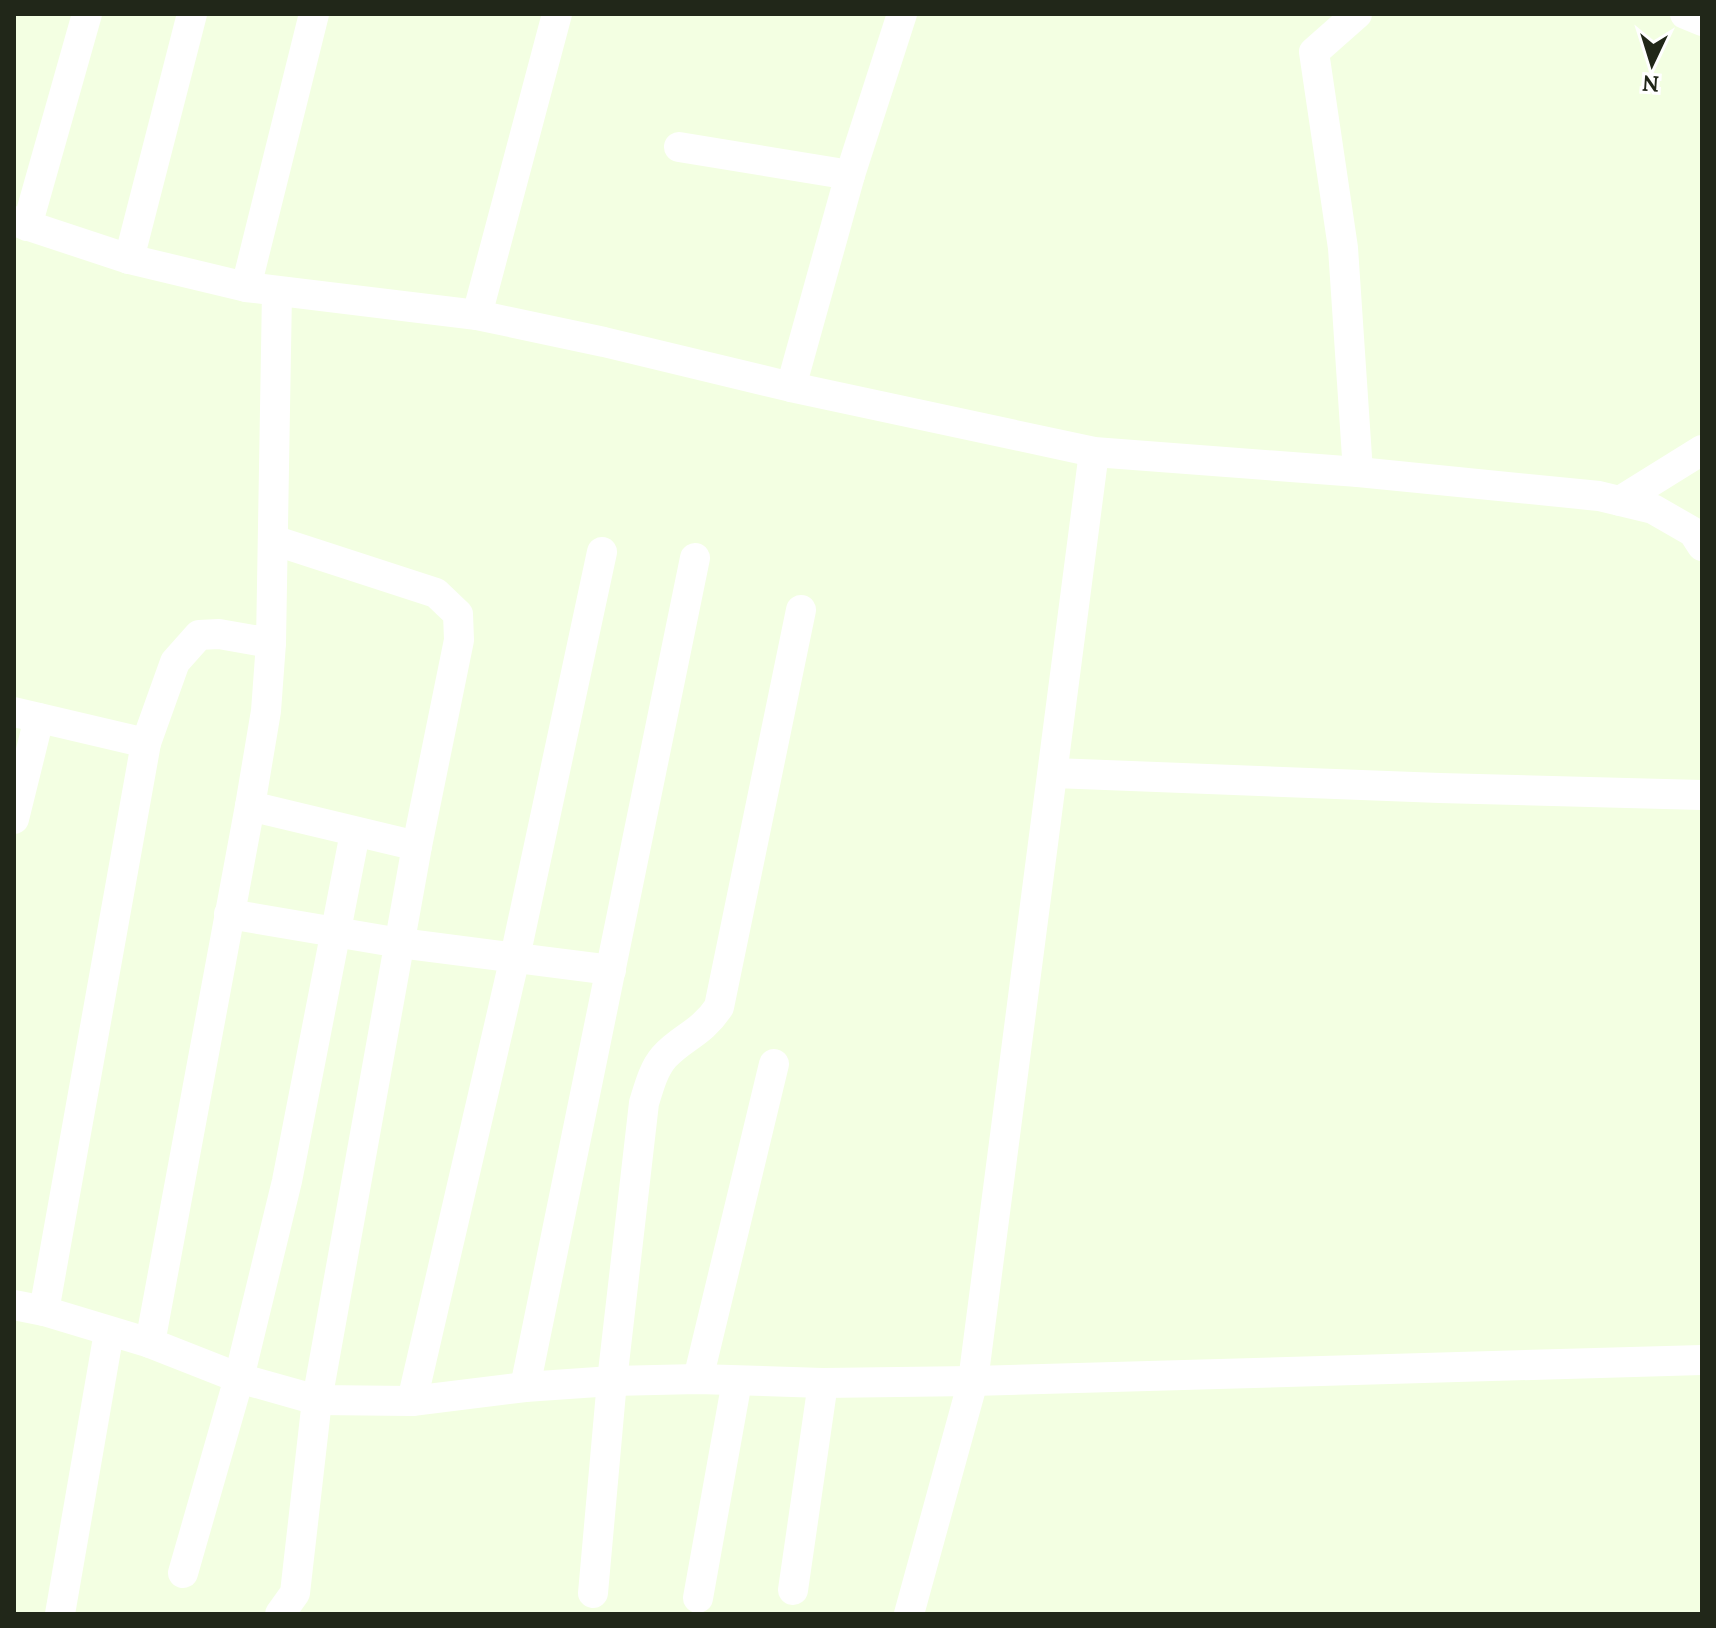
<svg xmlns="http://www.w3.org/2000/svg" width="1716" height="1628" viewBox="0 0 1716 1628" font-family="Lora,serif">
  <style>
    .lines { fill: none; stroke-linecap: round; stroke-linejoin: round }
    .minor { stroke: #fff; stroke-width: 30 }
  </style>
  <rect width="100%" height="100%" fill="#f3ffe2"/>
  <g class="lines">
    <g class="minor">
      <path d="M 1357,14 L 1314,52 L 1343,248 L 1358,472"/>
      <path d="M 1685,14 L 1702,21"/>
      <path d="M 679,147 L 850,175"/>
      <path d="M 14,221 L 129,259 L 246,287 L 477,315 L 604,342 L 791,387 L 1094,452 L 1358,472 L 1599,496 L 1653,509 L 1693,532 L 1702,546"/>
      <path d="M 27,226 L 87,14"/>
      <path d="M 129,259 L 192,14"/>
      <path d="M 246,287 L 314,14"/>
      <path d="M 477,315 L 557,14"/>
      <path d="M 791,387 L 850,175 L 902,14"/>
      <path d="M 1620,501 L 1702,450"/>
      <path d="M 273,540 L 436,593 L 458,614 L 459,640 L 417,846 L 317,1400 L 295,1593 L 280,1614"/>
      <path d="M 14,712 L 146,743"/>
      <path d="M 1054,773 L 1440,788 L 1702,795"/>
      <path d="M 250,806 L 417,846"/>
      <path d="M 14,819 L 39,718"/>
      <path d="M 229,914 L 400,943 L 611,970"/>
      <path d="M 14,1305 L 44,1311 L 150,1343 L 239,1378 L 317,1400 L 412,1401 L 525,1387 L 612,1381 L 698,1379 L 823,1383 L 973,1381 L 1702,1360"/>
      <path d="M 44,1311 L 146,743 L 175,662 L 199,635 L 219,634 L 271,643"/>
      <path d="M 150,1343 L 250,806 L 266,711 L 271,643 L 277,292"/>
      <path d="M 698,1379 L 774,1064"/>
      <path d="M 525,1387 L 695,558"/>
      <path d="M 412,1401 L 515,957 L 602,552"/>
      <path d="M 183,1573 L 239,1378 L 287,1181 L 355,833"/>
      <path d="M 793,1590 L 823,1383"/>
      <path d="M 593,1593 L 612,1381 L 644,1103 C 649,1087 653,1070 664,1057 C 682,1037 701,1034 719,1007 L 801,610"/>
      <path d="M 698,1598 L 737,1381"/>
      <path d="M 60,1614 L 109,1332"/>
      <path d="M 909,1614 L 973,1381 L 1094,452"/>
    </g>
  </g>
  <rect width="1716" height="1628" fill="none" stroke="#212719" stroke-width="32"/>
  <g transform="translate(1652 64) rotate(184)" stroke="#ffffff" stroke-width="6" paint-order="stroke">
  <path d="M0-6L14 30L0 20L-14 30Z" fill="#212719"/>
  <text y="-12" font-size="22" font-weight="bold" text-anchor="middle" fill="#212719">N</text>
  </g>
</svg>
